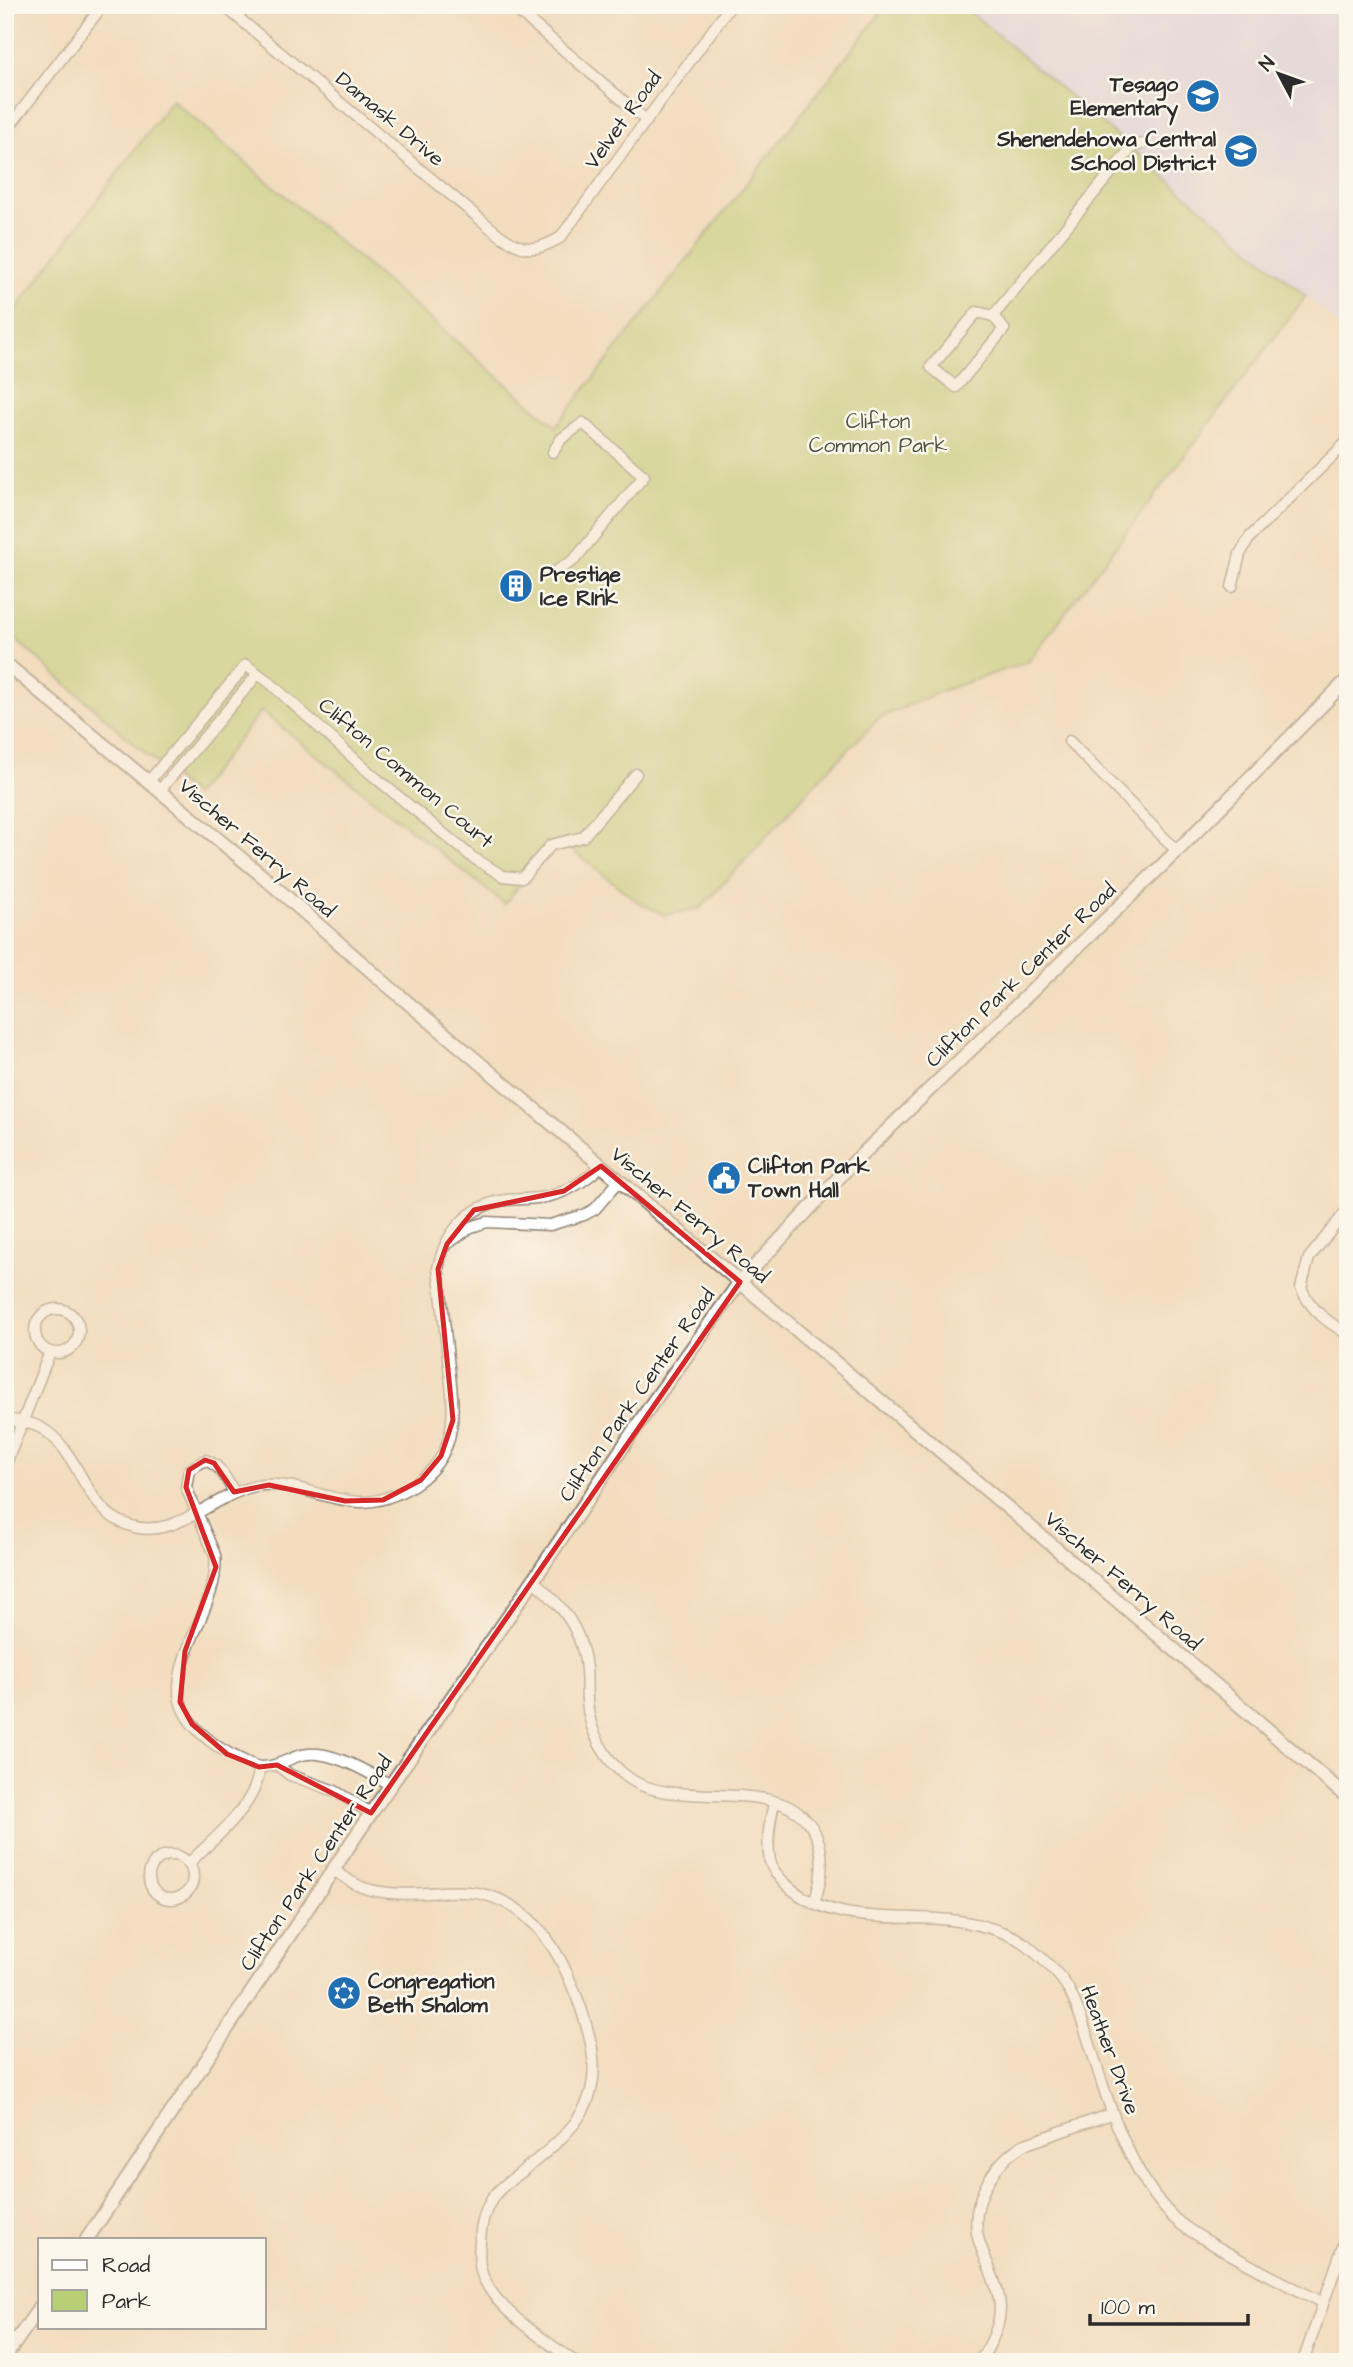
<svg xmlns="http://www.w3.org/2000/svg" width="1353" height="2367" viewBox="0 0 1353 2367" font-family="'Architects Daughter',sans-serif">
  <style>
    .built { fill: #d8d7f8 }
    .green { fill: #b7d075; stroke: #717e50; stroke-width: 2 }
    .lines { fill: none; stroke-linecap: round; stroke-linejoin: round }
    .minor-casing { stroke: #8f8475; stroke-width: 13 }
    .tertiary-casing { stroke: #8f8475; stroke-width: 16 }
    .minor { stroke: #fff; stroke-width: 10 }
    .tertiary { stroke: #fff; stroke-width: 12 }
    .marked { fill: none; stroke: #d62828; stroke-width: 5; stroke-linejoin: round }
    .labels { text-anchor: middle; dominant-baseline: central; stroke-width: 5; stroke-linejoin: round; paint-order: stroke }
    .poi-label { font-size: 21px; font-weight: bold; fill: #2b2b2b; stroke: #fbf7ec; text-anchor: start }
    .street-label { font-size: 21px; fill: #2b2b2b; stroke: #fbf7ec }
    .park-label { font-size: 21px; fill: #4e543e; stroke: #fbf7ec }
  </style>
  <rect width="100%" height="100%" fill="#fbf7ec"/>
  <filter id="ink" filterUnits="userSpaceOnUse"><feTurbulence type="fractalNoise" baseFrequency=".0143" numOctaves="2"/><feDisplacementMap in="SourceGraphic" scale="14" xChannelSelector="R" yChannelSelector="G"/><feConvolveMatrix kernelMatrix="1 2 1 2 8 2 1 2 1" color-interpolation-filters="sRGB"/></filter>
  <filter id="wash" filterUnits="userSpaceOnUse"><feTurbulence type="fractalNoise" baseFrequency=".00686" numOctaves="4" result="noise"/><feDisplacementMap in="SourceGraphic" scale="28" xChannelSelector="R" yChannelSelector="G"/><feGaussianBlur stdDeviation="1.57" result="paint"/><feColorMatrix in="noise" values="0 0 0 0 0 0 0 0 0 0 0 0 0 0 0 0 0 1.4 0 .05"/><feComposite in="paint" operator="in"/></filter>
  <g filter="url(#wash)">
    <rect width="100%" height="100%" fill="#f3ddbf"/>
    <path class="built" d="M 962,5 L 1348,5 L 1348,332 L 1306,296 Z"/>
    <path class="green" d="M 887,5 L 962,5 L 1306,296 L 1028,662 L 944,690 L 879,718 L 819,779 L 701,908 L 664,915 L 638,902 L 571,849 L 544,852 L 505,904 L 261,711 L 194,796 L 5,630 L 5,324 L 172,100 L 556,426 Z"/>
  </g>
  <g filter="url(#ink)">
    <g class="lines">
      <g class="minor-casing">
        <g id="minor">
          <path d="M 223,5 L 469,210 C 485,222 506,245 527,248 C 538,250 550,243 560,238 L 731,5"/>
          <path d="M 511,5 L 647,121"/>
          <path d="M 5,132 L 103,5"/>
          <path d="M 993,316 L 977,312 L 931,367 L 956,387 L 1004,329 L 993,316 L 1133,146 L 1143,144"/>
          <path d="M 553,452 L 561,439 L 583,423 L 644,476 L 574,560 L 555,572"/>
          <path d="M 1232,587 L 1240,554 L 1250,537 L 1348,441"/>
          <path d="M 1069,741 L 1177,851"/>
          <path d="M 149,781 L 246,665 L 269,682 L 371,774 L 472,857 L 503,876 L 522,878 L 551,845 L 583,837 L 636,774"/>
          <path d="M 160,790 L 257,675"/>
          <path d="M 1348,1209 L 1309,1258 L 1301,1288 C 1311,1310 1327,1322 1348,1334"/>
          <path d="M 450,1242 L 471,1227 L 487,1222 L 550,1225 L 584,1215 L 595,1209 L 620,1180"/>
          <circle cx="57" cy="1331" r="22"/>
          <path d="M 5,1419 C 17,1421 31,1422 41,1428 C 81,1450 82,1509 128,1525 C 174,1542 212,1495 256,1486 C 291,1479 326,1501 360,1502 C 381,1502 398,1495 415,1484 C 431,1473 444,1457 449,1438 C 456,1413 451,1385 448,1359 C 445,1329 442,1299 438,1269 C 444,1233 469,1205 506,1200 C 521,1198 535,1200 550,1196 C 570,1191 586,1180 601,1166"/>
          <path d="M 5,1466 L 50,1352"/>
          <path d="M 234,1492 C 225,1478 222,1466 205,1460 L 189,1470 L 186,1487 L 215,1555 C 220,1601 181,1640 179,1688 C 177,1721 215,1748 242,1760 C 248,1763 255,1767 262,1767 C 283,1767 295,1751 318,1754 C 343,1757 369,1773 391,1785"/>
          <path d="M 533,1580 C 555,1600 574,1618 582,1648 C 588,1666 586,1683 587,1701 C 589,1731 605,1762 630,1779 C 681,1814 792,1768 818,1840 C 825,1860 821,1883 814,1903"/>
          <path d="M 277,1765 L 290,1775 L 335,1791 L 371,1813"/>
          <path d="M 774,1803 C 770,1821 766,1842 770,1861 C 772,1871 780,1879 788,1886 C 841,1934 923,1907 986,1927 C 1000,1931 1013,1935 1025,1944 C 1040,1956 1059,1972 1069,1990 C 1081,2013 1088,2039 1096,2064 C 1112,2116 1133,2175 1171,2215 C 1184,2229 1203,2238 1219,2248 C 1253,2267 1287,2285 1322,2302"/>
          <circle cx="171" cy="1877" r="22"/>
          <path d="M 189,1863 C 213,1839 259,1804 259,1767"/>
          <path d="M 334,1870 C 345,1878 357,1887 371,1890 C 429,1904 474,1871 528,1918 C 555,1941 569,1976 581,2008 C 590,2036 598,2062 591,2091 C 582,2127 546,2152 519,2174 C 509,2181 498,2189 492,2199 C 484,2211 481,2226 480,2240 C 479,2254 478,2268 485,2281 C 500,2313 547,2341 575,2362"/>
          <path d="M 979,2362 C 990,2346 1000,2328 1000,2308 C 999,2285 986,2263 979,2241 C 968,2205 993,2163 1023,2145 L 1111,2114"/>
          <path d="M 1303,2362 L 1348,2232"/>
        </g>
      </g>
      <g class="tertiary-casing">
        <g id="tertiary">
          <path d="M 5,663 L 266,879 L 387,985 L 1053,1546 L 1348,1798"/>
          <path d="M 87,2239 L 371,1813 L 522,1597 L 653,1402 L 740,1282 L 847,1169 L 1177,851 L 1348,679"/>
          <path d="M 5,2357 L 40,2307"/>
        </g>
      </g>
      <use href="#minor" class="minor"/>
      <use href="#tertiary" class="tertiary"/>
    </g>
  </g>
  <path d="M0 0H1353V2367H0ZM 601,1166 L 740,1282 L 371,1813 L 277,1765 L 259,1767 L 227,1754 L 192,1724 L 180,1702 L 185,1651 L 216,1567 L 186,1487 L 189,1470 L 205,1460 L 214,1463 L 234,1492 L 269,1485 L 345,1501 L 383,1500 L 421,1480 L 441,1456 L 453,1420 L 438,1269 L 447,1244 L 474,1210 L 564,1191 Z" fill="#f3ddbf" fill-opacity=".55" fill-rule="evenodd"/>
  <path class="marked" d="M 601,1166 L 740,1282 L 371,1813 L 277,1765 L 259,1767 L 227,1754 L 192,1724 L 180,1702 L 185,1651 L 216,1567 L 186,1487 L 189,1470 L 205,1460 L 214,1463 L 234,1492 L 269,1485 L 345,1501 L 383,1500 L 421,1480 L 441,1456 L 453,1420 L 438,1269 L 447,1244 L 474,1210 L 564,1191 Z"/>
  <defs>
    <g id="school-disc" transform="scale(1.75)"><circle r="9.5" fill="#1f6fb2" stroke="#fbf7ec"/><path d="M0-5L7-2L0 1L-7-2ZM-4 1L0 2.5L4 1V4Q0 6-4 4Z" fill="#fff"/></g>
    <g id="building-disc" transform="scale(1.75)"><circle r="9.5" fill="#1f6fb2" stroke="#fbf7ec"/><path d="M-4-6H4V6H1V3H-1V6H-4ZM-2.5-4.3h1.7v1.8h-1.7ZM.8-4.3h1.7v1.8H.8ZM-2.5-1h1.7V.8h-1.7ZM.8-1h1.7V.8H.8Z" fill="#fff"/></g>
    <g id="civic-disc" transform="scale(1.75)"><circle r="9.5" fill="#1f6fb2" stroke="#fbf7ec"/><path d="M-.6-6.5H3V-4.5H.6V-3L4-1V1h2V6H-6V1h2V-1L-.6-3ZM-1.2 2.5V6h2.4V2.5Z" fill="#fff"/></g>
    <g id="synagogue-disc" transform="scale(1.75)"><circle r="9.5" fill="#1f6fb2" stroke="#fbf7ec"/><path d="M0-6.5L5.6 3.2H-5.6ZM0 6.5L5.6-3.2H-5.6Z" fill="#fff"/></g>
  </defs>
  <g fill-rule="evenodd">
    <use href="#school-disc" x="1203" y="96"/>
    <use href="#school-disc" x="1241" y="151"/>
    <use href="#building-disc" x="516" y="586"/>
    <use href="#civic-disc" x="724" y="1178"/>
    <use href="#synagogue-disc" x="344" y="1993"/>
  </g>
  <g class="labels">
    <g class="poi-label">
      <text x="1178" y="84" text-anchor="end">Tesago<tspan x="1178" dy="24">Elementary</tspan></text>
      <text x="1216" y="139" text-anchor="end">Shenendehowa Central<tspan x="1216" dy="24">School District</tspan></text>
      <text x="540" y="574">Prestige<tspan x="540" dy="24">Ice RInk</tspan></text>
      <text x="748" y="1166">Clifton Park<tspan x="748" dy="24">Town Hall</tspan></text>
      <text x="368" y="1981">Congregation<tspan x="368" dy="24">Beth Shalom</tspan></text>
    </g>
    <g class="street-label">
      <text transform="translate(390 119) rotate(40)">Damask Drive</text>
      <text transform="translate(623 120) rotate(-54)">Velvet Road</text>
      <text transform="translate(406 773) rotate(40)">Clifton Common Court</text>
      <text transform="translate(257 848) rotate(41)">Vischer Ferry Road</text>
      <text transform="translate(1021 975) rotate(-44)">Clifton Park Center Road</text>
      <text transform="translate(690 1215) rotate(40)">Vischer Ferry Road</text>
      <text transform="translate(637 1395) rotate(-55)">Clifton Park Center Road</text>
      <text transform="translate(1123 1581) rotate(41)">Vischer Ferry Road</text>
      <text transform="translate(316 1863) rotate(-56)">Clifton Park Center Road</text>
      <text transform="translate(1110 2050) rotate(70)">Heather Drive</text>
    </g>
    <g class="park-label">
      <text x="878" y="421">Clifton<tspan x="878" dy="24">Common Park</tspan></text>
    </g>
  </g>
  <rect width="1353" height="2367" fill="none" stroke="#fbf7ec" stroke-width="28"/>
  <rect x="38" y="2238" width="228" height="91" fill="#fbf7ec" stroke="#a8a59f" stroke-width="2"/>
  <rect x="52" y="2260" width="35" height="10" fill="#ffffff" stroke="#a8a59f" stroke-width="2"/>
  <text x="102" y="2272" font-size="21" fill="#2b2b2b">Road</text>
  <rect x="52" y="2290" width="35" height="21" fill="#b7d075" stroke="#a8a59f" stroke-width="2"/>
  <text x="102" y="2308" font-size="21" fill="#2b2b2b">Park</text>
  <g transform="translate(1279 74) rotate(311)" stroke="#fbf7ec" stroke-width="5" paint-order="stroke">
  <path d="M0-5L12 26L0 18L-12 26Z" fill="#2b2b2b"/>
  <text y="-10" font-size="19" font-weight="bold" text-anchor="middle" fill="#2b2b2b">N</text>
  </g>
  <path d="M1090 2314v10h158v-10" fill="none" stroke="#2b2b2b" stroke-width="3.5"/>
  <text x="1101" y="2314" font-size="21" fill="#2b2b2b" stroke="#fbf7ec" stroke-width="5" paint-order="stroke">100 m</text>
</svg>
